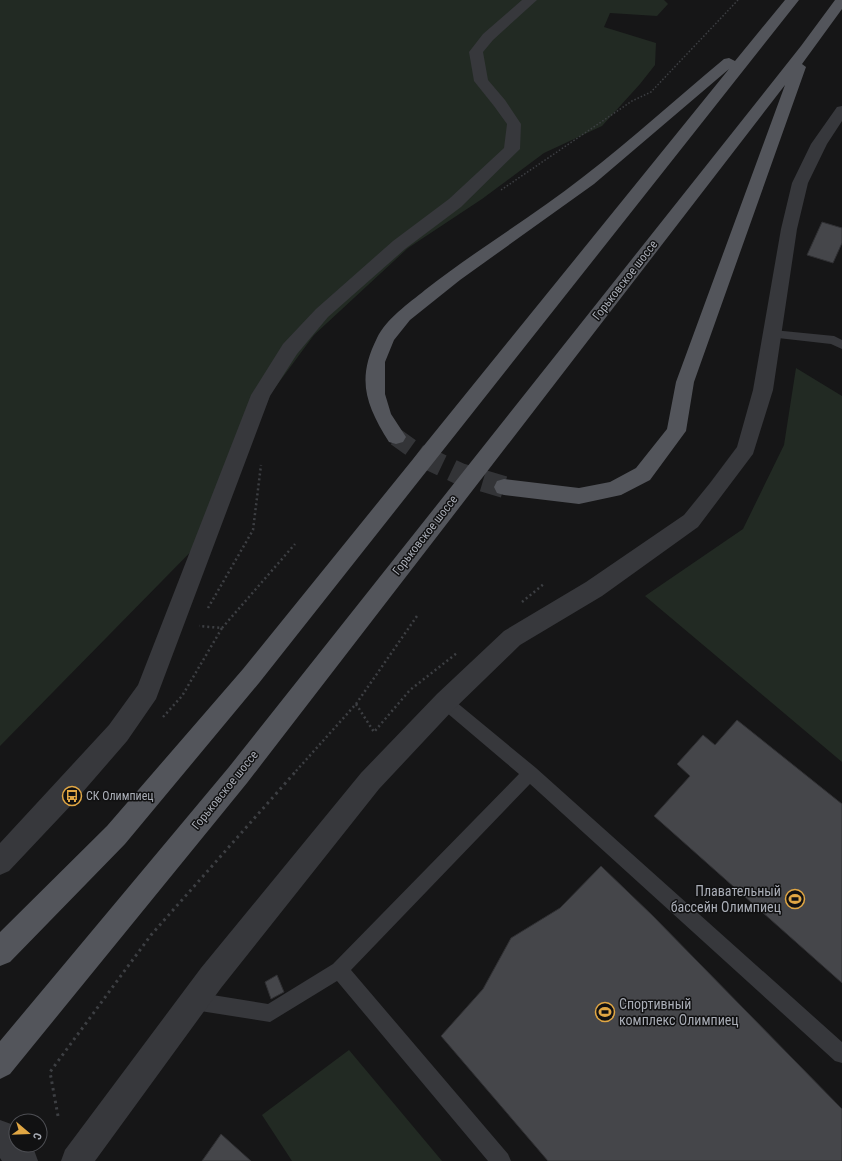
<svg xmlns="http://www.w3.org/2000/svg" width="842" height="1161" viewBox="0 0 842 1161" font-family="'Roboto Condensed',sans-serif">
  <style>
    .green { fill: #222a23 }
    .building { fill: #45464a; stroke: #303033 }
    .lines { fill: none; stroke-linecap: round; stroke-linejoin: round }
    .primary-tunnel-far1 { stroke: #333437; stroke-width: 18; stroke-dasharray: 18 9; stroke-linecap: butt }
    .primary-tunnel { stroke: #333437; stroke-width: 22; stroke-dasharray: 22 11; stroke-linecap: butt }
    .path-far2 { stroke: #3d3f43; stroke-width: 1.5; stroke-dasharray: 1.5 2; stroke-linecap: butt }
    .path-far1 { stroke: #3d3f43; stroke-width: 2.5; stroke-dasharray: 2 3; stroke-linecap: butt }
    .path { stroke: #3d3f43; stroke-width: 3; stroke-dasharray: 2.5 4; stroke-linecap: butt }
    .service { fill: #37383c; fill-rule: evenodd }
    .minor { fill: #37383c; fill-rule: evenodd }
    .primary { fill: #53555b; fill-rule: evenodd }
    .labels { text-anchor: middle; dominant-baseline: central; stroke-width: 3; stroke-linejoin: round; paint-order: stroke }
    .street-label { font-size: 12px; fill: #a9adb6; stroke: #111112 }
    .poi-label { font-size: 12px; fill: #a9adb6; stroke: #111112; text-anchor: start }
    .near-poi-label { font-size: 14px; fill: #a9adb6; stroke: #111112; text-anchor: end }
  </style>
  <rect width="100%" height="100%" fill="#161617"/>
  <g class="green">
    <path d="M 0,0 L 664,0 L 668,4 L 657,16 L 610,13 L 604,27 L 656,43 L 655,65 L 640,84 L 602,126 L 544,153 L 482,199 L 408,248 L 314,335 L 271,393 L 216,526 L 0,746 Z"/>
    <path d="M 796,368 L 842,396 L 842,762 L 645,596 L 743,529 L 784,445 Z"/>
    <path d="M 349,1050 L 442,1161 L 292,1161 L 262,1115 Z"/>
  </g>
  <g class="building">
    <path d="M 822,222 L 842,228 L 842,243 L 833,263 L 807,255 Z"/>
    <path d="M 737,720 L 842,804 L 842,983 L 654,816 L 690,776 L 677,764 L 703,735 L 715,745 Z"/>
    <path d="M 601,866 L 653,916 L 842,1109 L 842,1161 L 548,1161 L 441,1036 L 483,989 L 511,938 L 560,908 Z"/>
    <path d="M 277,975 L 284,992 L 271,999 L 265,982 Z"/>
    <path d="M 221,1134 L 251,1161 L 202,1161 Z"/>
  </g>
  <g class="lines">
    <path class="primary-tunnel-far1" d="M 396,437 L 424,457"/>
    <path class="primary-tunnel" d="M 422,456 L 460,474 L 504,487"/>
    <path class="path-far2" d="M 501,190 L 632,101 L 651,92 L 738,0"/>
    <g class="path-far1">
      <path d="M 522,602 L 545,583"/>
      <path d="M 208,608 L 253,530 L 261,465"/>
      <path d="M 222,628 L 295,544"/>
      <path d="M 356,704 L 417,616"/>
      <path d="M 163,717 L 182,696 L 222,628 L 199,626"/>
      <path d="M 296,771 L 356,704 L 374,732 L 410,690 L 457,653"/>
    </g>
    <path class="path" d="M 58,1116 L 50,1072 L 151,935 L 297,770"/>
    <g class="service">
      <path d="M 773,330 L 834,336 L 842,340 L 842,349 L 831,344 L 769,337 L 767,334 Z"/>
      <path d="M 445,695 L 450,697 L 536,768 L 842,1042 L 842,1063 L 835,1061 L 530,784 L 351,970 L 508,1154 L 511,1161 L 488,1161 L 337,981 L 270,1022 L 194,1010 L 188,1007 L 185,1001 L 188,995 L 194,992 L 268,1004 L 333,964 L 519,774 L 440,707 L 437,702 L 440,697 Z"/>
    </g>
    <g class="minor">
      <path d="M 522,0 L 537,0 L 493,40 L 483,52 L 488,80 L 505,100 L 521,124 L 520,149 L 461,207 L 405,249 L 328,317 L 297,354 L 270,396 L 156,699 L 127,741 L 75,801 L 9,871 L 0,875 L 0,843 L 109,725 L 138,685 L 251,395 L 283,344 L 316,309 L 393,241 L 449,199 L 504,148 L 507,124 L 494,106 L 474,81 L 469,52 L 483,34 Z"/>
      <path d="M 842,106 L 842,121 L 827,144 L 808,183 L 797,229 L 773,390 L 753,454 L 698,527 L 602,596 L 520,645 L 453,710 L 379,789 L 221,988 L 95,1161 L 61,1161 L 65,1150 L 201,968 L 361,773 L 437,694 L 504,631 L 586,582 L 684,515 L 710,483 L 737,447 L 753,390 L 781,229 L 792,183 L 811,144 L 837,107 Z"/>
      <path d="M 0,1120 L 11,1124 L 16,1130 L 16,1145 L 29,1145 L 34,1150 L 38,1161 L 2,1161 L 0,1158 Z"/>
    </g>
    <g class="primary">
      <path d="M 785,0 L 799,0 L 259,683 L 125,844 L 10,962 L 0,966 L 0,932 L 107,826 L 243,669 L 729,69 L 594,184 L 460,280 L 410,320 L 394,340 L 385,362 L 385,394 L 391,414 L 406,437 L 403,442 L 396,444 L 389,442 C 366,405 356,380 377,338 C 387,318 408,304 425,290 C 476,250 532,217 583,177 C 631,140 677,98 724,59 L 729,58 L 735,61 Z"/>
      <path d="M 835,0 L 842,0 L 842,9 L 802,64 L 806,67 L 694,382 L 686,431 L 650,480 L 621,495 L 579,504 L 504,495 L 497,493 L 494,487 L 497,481 L 504,479 L 579,488 L 610,482 L 636,468 L 667,429 L 676,382 L 785,85 L 247,783 L 10,1074 L 0,1079 L 0,1041 L 229,767 L 801,46 Z"/>
    </g>
  </g>
  <defs>
    <g id="bus-ring" transform="scale(1)"><circle r="9.5" fill="#111112" stroke="#e1a744" stroke-width="1.5"/><path d="M-5-6H5V4H4V6H2V4H-2V6H-4V4H-5ZM-3.5-4V0h7V-4ZM-3.5 1.2v1.5H-2V1.2ZM2 1.2v1.5H3.5V1.2Z" fill="#e1a744"/></g>
    <g id="stadium-ring" transform="scale(1)"><circle r="9.5" fill="#111112" stroke="#e1a744" stroke-width="1.5"/><path d="M0-5a6.5 5 0 1 0 0 10a6.5 5 0 1 0 0-10ZM-3.5-1.8h7v3.6h-7Z" fill="#e1a744"/></g>
  </defs>
  <g fill-rule="evenodd">
    <use href="#bus-ring" x="72" y="796"/>
    <use href="#stadium-ring" x="795" y="899"/>
    <use href="#stadium-ring" x="605" y="1012"/>
  </g>
  <g class="labels">
    <g class="street-label">
      <text transform="translate(625 280) rotate(-52)">Горьковское шоссе</text>
      <text transform="translate(425 535) rotate(-52)">Горьковское шоссе</text>
      <text transform="translate(225 790) rotate(-51)">Горьковское шоссе</text>
    </g>
    <g class="poi-label">
      <text x="86" y="796">СК Олимпиец</text>
    </g>
    <g class="near-poi-label">
      <text x="781" y="891">Плавательный<tspan x="781" dy="16">бассейн Олимпиец</tspan></text>
      <text x="619" y="1004" text-anchor="start">Спортивный<tspan x="619" dy="16">комплекс Олимпиец</tspan></text>
    </g>
  </g>
  <g transform="translate(28 1133) rotate(109)"><circle r="19" fill="#111112" stroke="#4e4f54"/>
  <path d="M0-3L7 15L0 10L-7 15Z" fill="#e1a744"/>
  <text y="-6" font-size="11" font-weight="bold" text-anchor="middle" fill="#a9adb6">С</text>
  </g>
</svg>
